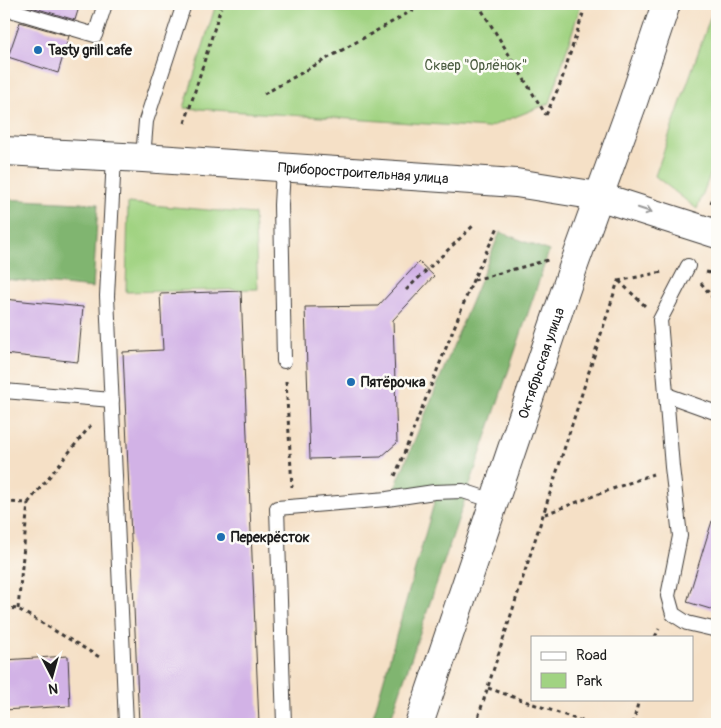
<svg xmlns="http://www.w3.org/2000/svg" width="721" height="728" viewBox="0 0 721 728" font-family="Pangolin,sans-serif">
  <style>
    .green { fill: #a1d382; stroke: #5e784f }
    .forest { fill: #80b570; stroke: #4e6846 }
    .building { fill: #d2b2e6 }
    .lines { fill: none; stroke-linecap: round; stroke-linejoin: round }
    .lane-casing { stroke: #3d3936; stroke-width: 16 }
    .secondary-casing { stroke: #3d3936; stroke-width: 30 }
    .primary-casing { stroke: #3d3936; stroke-width: 30 }
    .path { stroke: #3d3936; stroke-width: 3; stroke-dasharray: 4 4; stroke-linecap: butt }
    .lane { stroke: #fff; stroke-width: 14 }
    .secondary { stroke: #fff; stroke-width: 28 }
    .primary { stroke: #fff; stroke-width: 28 }
    .oneway { stroke: #999 }
    .poi-dot { fill: #1f6fb2; stroke: #fdfcf7; stroke-width: 2 }
    .labels { text-anchor: middle; dominant-baseline: central; stroke-width: 5; stroke-linejoin: round; paint-order: stroke }
    .poi-label { font-size: 14px; font-weight: bold; fill: #1c1c1c; stroke: #fdfcf7; text-anchor: start }
    .park-label { font-size: 14px; fill: #4b5c40; stroke: #fdfcf7 }
    .street-label { font-size: 14px; fill: #1c1c1c; stroke: #fdfcf7 }
  </style>
  <rect width="100%" height="100%" fill="#fdfcf7"/>
  <filter id="ink" filterUnits="userSpaceOnUse"><feTurbulence type="fractalNoise" baseFrequency=".02" numOctaves="2"/><feDisplacementMap in="SourceGraphic" scale="10" xChannelSelector="R" yChannelSelector="G"/><feConvolveMatrix kernelMatrix="1 2 1 2 8 2 1 2 1" color-interpolation-filters="sRGB"/></filter>
  <filter id="wash" filterUnits="userSpaceOnUse"><feTurbulence type="fractalNoise" baseFrequency=".0096" numOctaves="4" result="noise"/><feDisplacementMap in="SourceGraphic" scale="20" xChannelSelector="R" yChannelSelector="G"/><feGaussianBlur stdDeviation="1.12" result="paint"/><feColorMatrix in="noise" values="0 0 0 0 0 0 0 0 0 0 0 0 0 0 0 0 0 1.4 0 .05"/><feComposite in="paint" operator="in"/></filter>
  <g filter="url(#wash)">
    <rect width="100%" height="100%" fill="#f5e0c6"/>
    <g class="green">
      <path d="M 216,4 L 581,4 L 550,103 L 487,128 L 184,108 Z"/>
      <path d="M 715,4 L 717,4 L 717,157 L 697,209 L 655,176 Z"/>
      <path d="M 128,203 L 254,214 L 258,289 L 126,292 Z"/>
    </g>
    <g class="forest">
      <path d="M 4,199 L 98,204 L 93,288 L 4,279 Z"/>
      <path d="M 500,232 L 549,251 L 389,724 L 371,724 L 438,489 L 392,495 Z"/>
    </g>
    <g id="blocks">
      <g class="building">
        <path d="M 25,4 L 80,4 L 75,20 L 25,5 Z"/>
        <path d="M 20,22 L 69,36 L 58,73 L 8,57 Z"/>
        <path d="M 419,262 L 434,276 L 393,320 L 397,443 L 381,457 L 310,459 L 305,307 L 378,306 Z"/>
        <path d="M 241,291 L 259,724 L 139,724 L 123,352 L 163,350 L 160,294 Z"/>
        <path d="M 4,299 L 83,307 L 78,362 L 4,354 Z"/>
        <path d="M 712,521 L 717,521 L 717,611 L 687,602 Z"/>
        <path d="M 68,656 L 70,706 L 4,710 L 4,660 Z"/>
      </g>
    </g>
  </g>
  <g filter="url(#ink)">
    <use href="#blocks" fill-opacity="0" stroke="#3d3936" stroke-width="1"/>
    <g class="lines">
      <g class="lane-casing">
        <g id="lane">
          <path d="M 4,8 L 95,35 L 105,4"/>
          <path d="M 114,157 L 107,296 L 126,724"/>
          <path d="M 143,158 L 146,121 L 184,4"/>
          <path d="M 283,169 L 281,205 L 284,361"/>
          <path d="M 688,266 L 660,320 L 672,467 L 680,536 L 668,596 L 673,614 L 687,623 L 717,630"/>
          <path d="M 4,391 L 112,400"/>
          <path d="M 667,395 L 717,413"/>
          <path d="M 284,724 L 277,508 L 387,499 L 434,492 L 463,491 L 494,501"/>
        </g>
      </g>
      <g class="secondary-casing">
        <g id="secondary">
          <path id="s1" d="M 4,151 L 143,158 L 516,183 L 598,196 L 717,234"/>
        </g>
      </g>
      <g class="primary-casing">
        <g id="primary">
          <path id="s2" d="M 419,724 L 574,265 L 632,105 L 666,4"/>
        </g>
      </g>
      <g class="path">
        <path d="M 478,4 L 546,115"/>
        <path d="M 264,94 L 424,4"/>
        <path d="M 546,115 L 561,82 L 586,4"/>
        <path d="M 185,123 L 222,4"/>
        <path d="M 711,203 L 717,187"/>
        <path d="M 706,272 L 717,275"/>
        <path d="M 474,280 L 548,260"/>
        <path d="M 618,281 L 662,272"/>
        <path d="M 619,281 L 645,306"/>
        <path d="M 701,283 L 717,303"/>
        <path d="M 406,290 L 475,224"/>
        <path d="M 286,381 L 292,487"/>
        <path d="M 395,476 L 473,280 L 498,227"/>
        <path d="M 4,502 L 28,503 L 91,425"/>
        <path d="M 545,514 L 653,474"/>
        <path d="M 4,608 L 18,609 L 101,658"/>
        <path d="M 18,609 L 28,503"/>
        <path d="M 655,637 L 659,629"/>
        <path d="M 488,688 L 590,724"/>
        <path d="M 476,724 L 618,281"/>
        <path d="M 633,724 L 639,699"/>
      </g>
      <use href="#lane" class="lane"/>
      <use href="#secondary" class="secondary"/>
      <use href="#primary" class="primary"/>
    </g>
    <defs><path id="oneway-shaft" d="M-6 0H5M1.5-3L5.5 0L1.5 3" fill="none" stroke-width="1.6" stroke-linecap="round" stroke-linejoin="round" transform="scale(1.25)"/></defs>
    <use class="oneway" href="#oneway-shaft" transform="translate(645 210) rotate(18)"/>
  </g>
  <g class="poi-dot">
    <circle cx="38" cy="50" r="5"/>
    <circle cx="351" cy="382" r="5"/>
    <circle cx="221" cy="537" r="5"/>
  </g>
  <g class="labels">
    <g class="poi-label">
      <text x="48" y="50">Tasty grill cafe</text>
      <text x="361" y="382">Пятёрочка</text>
      <text x="231" y="537">Перекрёсток</text>
    </g>
    <g class="park-label">
      <text x="476" y="65">Сквер "Орлёнок"</text>
    </g>
    <g class="street-label">
      <text stroke="none"><textPath href="#s1" startOffset="360">Приборостроительная улица</textPath></text>
      <text stroke="none"><textPath href="#s2" startOffset="381">Октябрьская улица</textPath></text>
    </g>
  </g>
  <rect width="721" height="728" fill="none" stroke="#fdfcf7" stroke-width="20"/>
  <rect x="531" y="636" width="162" height="65" fill="#fdfcf7" stroke="#a3a29f"/>
  <rect x="541" y="652" width="25" height="8" fill="#ffffff" stroke="#a3a29f"/>
  <text x="576" y="660" font-size="15" fill="#1c1c1c">Road</text>
  <rect x="541" y="673" width="25" height="15" fill="#a1d382" stroke="#a3a29f"/>
  <text x="576" y="686" font-size="15" fill="#1c1c1c">Park</text>
  <g transform="translate(52 676) rotate(174)" stroke="#fdfcf7" stroke-width="4" paint-order="stroke">
  <path d="M0-4L9 19L0 12L-9 19Z" fill="#1c1c1c"/>
  <text y="-8" font-size="14" font-weight="bold" text-anchor="middle" fill="#1c1c1c">N</text>
  </g>
</svg>
